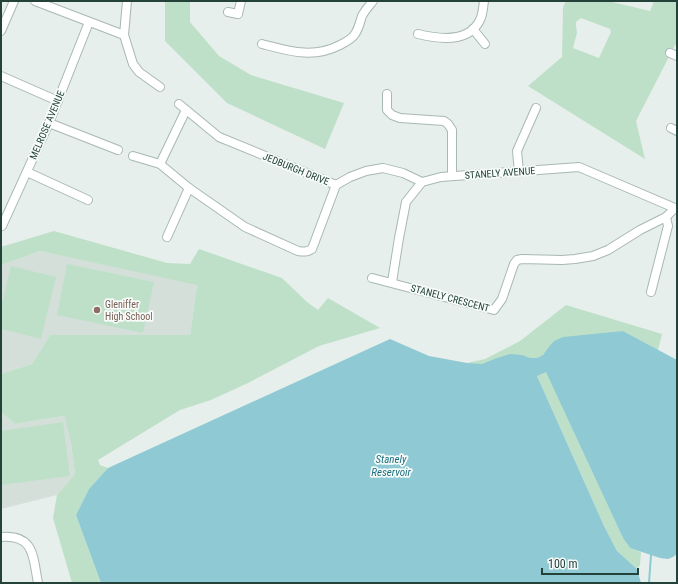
<svg xmlns="http://www.w3.org/2000/svg" width="678" height="584" viewBox="0 0 678 584" font-family="'Roboto Condensed',sans-serif">
  <style>
    .built { fill: #d4dfda }
    .green { fill: #bfe0c8; fill-rule: evenodd }
    .water { fill: #8ec9d4 }
    .lines { fill: none; stroke-linecap: round; stroke-linejoin: round }
    .stream { stroke: #8ec9d4; stroke-width: 2 }
    .minor-casing { stroke: #a8b8b2; stroke-width: 10 }
    .minor { stroke: #fff; stroke-width: 8 }
    .education-dot { fill: #8d6e63; stroke: #f7fbf9; stroke-width: 1.5 }
    .labels { text-anchor: middle; dominant-baseline: central; stroke-width: 3.5; stroke-linejoin: round; paint-order: stroke }
    .street-label { font-size: 10px; fill: #24423a; stroke: #f7fbf9 }
    .education-label { font-size: 10px; fill: #785e54; stroke: #f7fbf9; text-anchor: start }
    .water-label { font-size: 11px; font-style: italic; fill: #1c6f80; stroke: #f7fbf9 }
  </style>
  <rect width="100%" height="100%" fill="#e6efeb"/>
  <g class="built">
    <path d="M 40,251 L 197,284 L 190,335 L 50,335 L 32,364 L 1,374 L 1,265 Z"/>
    <path d="M 1,412 L 15,424 L 64,416 L 71,443 L 75,474 L 57,495 L 1,509 Z"/>
  </g>
  <g class="green">
    <path d="M 165,1 L 190,1 L 190,22 L 219,56 L 251,75 L 344,103 L 325,149 L 227,103 L 165,41 Z"/>
    <path d="M 566,1 L 608,1 L 650,11 L 654,1 L 677,1 L 677,46 L 675,45 L 636,121 L 645,159 L 528,86 L 562,57 L 563,7 ZM 581,18 L 610,29 L 611,32 L 599,58 L 573,48 L 577,33 L 576,26 L 576,22 Z"/>
    <path d="M 54,231 L 167,263 L 190,264 L 199,249 L 282,278 L 307,302 L 318,310 L 328,298 L 380,328 L 319,346 L 248,383 L 211,400 L 180,410 L 98,460 L 100,465 L 108,468 L 89,489 L 76,515 L 101,583 L 72,583 L 53,518 L 57,495 L 75,474 L 71,443 L 64,416 L 15,424 L 1,412 L 1,374 L 32,364 L 50,335 L 190,335 L 197,285 L 40,251 L 1,265 L 1,247 Z"/>
    <path d="M 67,264 L 154,282 L 143,333 L 57,315 Z"/>
    <path d="M 11,266 L 56,277 L 41,339 L 1,329 L 1,307 Z"/>
    <path d="M 566,305 L 662,334 L 658,350 L 623,331 L 548,348 C 545,352 543,357 537,358 C 529,361 519,353 509,355 C 500,356 491,363 483,364 C 478,365 472,364 467,363 L 485,359 L 520,341 Z"/>
    <path d="M 546,371 L 623,538 L 630,548 L 641,552 L 640,565 L 637,569 L 617,551 L 604,526 L 537,376 Z"/>
    <path d="M 63,422 L 70,476 L 1,485 L 1,431 Z"/>
  </g>
  <path class="water" d="M 623,331 L 677,360 L 677,554 L 673,557 L 668,559 L 660,558 L 630,548 L 623,538 L 546,372 L 537,376 L 604,526 L 617,551 L 637,569 L 641,583 L 101,583 L 76,515 L 89,489 L 108,468 L 390,339 L 429,356 L 467,363 L 482,364 L 497,358 L 510,354 L 522,355 L 530,358 L 537,358 L 543,355 L 548,348 L 554,341 L 563,337 Z"/>
  <g class="lines">
    <path class="stream" d="M 649,583 L 651,555"/>
    <g class="minor-casing">
      <g id="minor">
        <path d="M 35,1 L 124,35"/>
        <path d="M 127,1 L 124,35 L 133,64 L 139,72 L 160,87"/>
        <path d="M 228,12 L 238,14 L 241,1"/>
        <path d="M 473,29 L 485,44"/>
        <path d="M 1,31 L 14,1"/>
        <path d="M 418,34 C 438,39 469,43 480,20 C 483,14 483,7 484,1"/>
        <path d="M 262,44 C 289,51 313,59 340,45 C 346,42 352,39 355,34 C 359,28 360,22 362,16 C 365,10 369,6 373,1"/>
        <path d="M 670,53 L 677,56"/>
        <path d="M 1,76 L 58,101"/>
        <path d="M 387,94 L 387,110 L 392,115 L 400,118 L 444,121 L 448,124 L 452,130 L 452,176"/>
        <path d="M 179,104 L 219,137 L 336,185 L 350,177 L 366,171 L 383,168 L 403,173 L 422,182"/>
        <path d="M 49,123 L 118,150"/>
        <path d="M 671,128 L 677,131"/>
        <path d="M 133,156 L 160,164 L 189,188 L 245,227 L 298,251 C 304,252 307,252 312,249 L 336,185"/>
        <path d="M 160,164 L 186,110"/>
        <path d="M 27,172 L 88,200"/>
        <path d="M 519,172 L 517,151 L 536,108"/>
        <path d="M 2,226 L 49,123 L 89,22"/>
        <path d="M 167,237 L 189,188"/>
        <path d="M 372,278 L 494,310 L 502,299 L 514,264 L 517,260 L 522,259 L 562,260 L 575,259 L 593,256 L 608,250 L 640,230 L 666,217 L 675,208"/>
        <path d="M 392,282 L 399,238 L 406,202 L 422,182 L 441,177 L 579,167 L 677,209"/>
        <path d="M 651,292 L 668,226 L 666,217"/>
        <path d="M 1,537 C 35,534 33,558 38,583"/>
      </g>
    </g>
    <use href="#minor" class="minor"/>
  </g>
  <circle class="education-dot" cx="97" cy="310" r="4"/>
  <g class="labels">
    <g class="street-label">
      <text transform="translate(47 125) rotate(-67)">MELROSE AVENUE</text>
      <text transform="translate(296 169) rotate(22)">JEDBURGH DRIVE</text>
      <text transform="translate(500 173) rotate(-4)">STANELY AVENUE</text>
      <text transform="translate(450 298) rotate(15)">STANELY CRESCENT</text>
    </g>
    <g class="education-label">
      <text x="105" y="304">Gleniffer<tspan x="105" dy="12">High School</tspan></text>
    </g>
    <g class="water-label">
      <text x="391" y="459">Stanely<tspan x="391" dy="13">Reservoir</tspan></text>
    </g>
  </g>
  <rect width="678" height="584" fill="none" stroke="#24423a" stroke-width="4"/>
  <path d="M542 568v6h96v-6" fill="none" stroke="#24423a" stroke-width="2"/>
  <text x="548" y="568" font-size="12" fill="#24423a" stroke="#f7fbf9" stroke-width="3" paint-order="stroke">100 m</text>
</svg>
